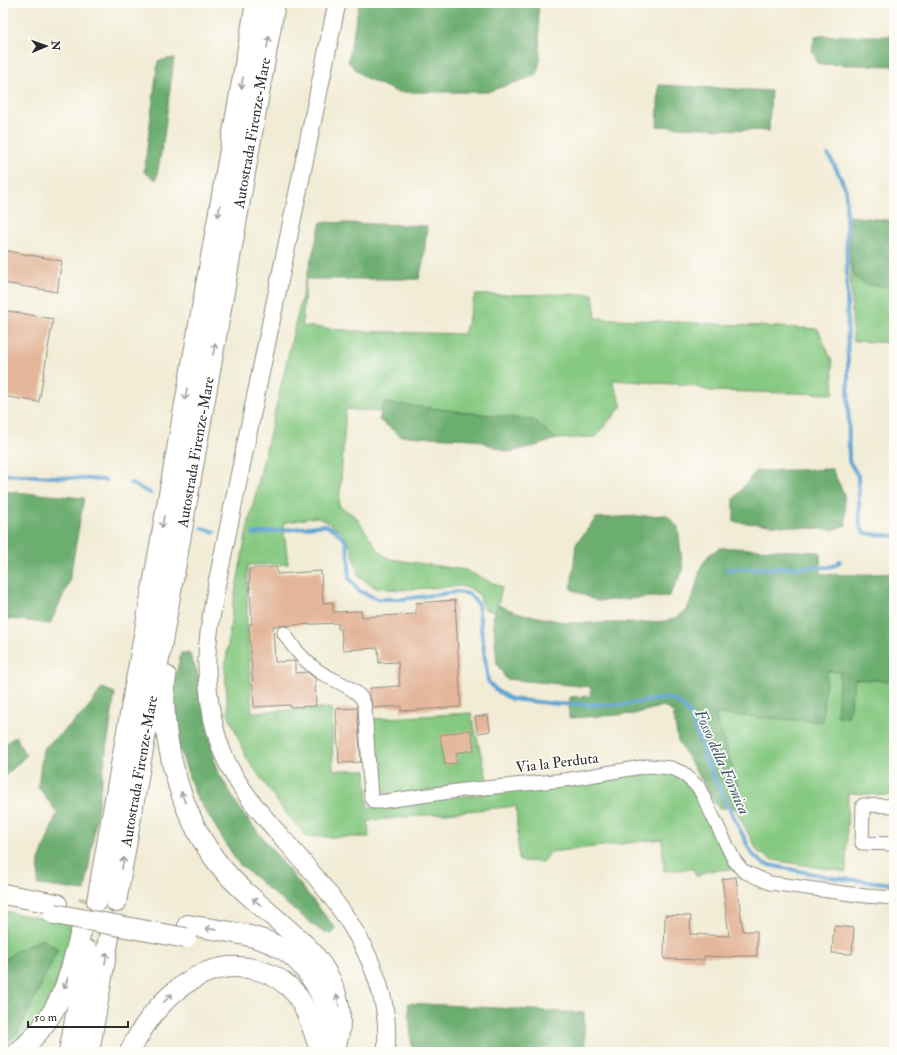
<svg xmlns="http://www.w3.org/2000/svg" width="897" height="1055" viewBox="0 0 897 1055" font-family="'IM FELL Double Pica',serif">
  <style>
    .green { fill: #86c982; stroke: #587a56 }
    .forest { fill: #6cad70; stroke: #4c6c4e }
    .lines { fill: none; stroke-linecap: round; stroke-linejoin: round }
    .stream { stroke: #5ea3d3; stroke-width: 4 }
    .building { fill: #e3b599 }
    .highway-tunnel { stroke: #c9c5b3; stroke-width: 20; stroke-dasharray: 20 10; stroke-linecap: butt }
    .minor-casing { stroke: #8e8c80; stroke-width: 15 }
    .major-casing { stroke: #8e8c80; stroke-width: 19 }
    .highway-casing { stroke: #8e8c80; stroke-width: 22 }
    .minor { stroke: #fff; stroke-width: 13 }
    .major { stroke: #fff; stroke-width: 17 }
    .highway { stroke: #fff; stroke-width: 20 }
    .highway-bridge-casing { stroke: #8e8c80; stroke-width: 22; stroke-linecap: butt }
    .highway-bridge { stroke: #fff; stroke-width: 20 }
    .oneway { stroke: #a0a0a0 }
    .labels { text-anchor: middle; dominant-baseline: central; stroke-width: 3.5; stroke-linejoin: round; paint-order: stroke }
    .street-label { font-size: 15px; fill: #2b2b2b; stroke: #fdfcf7 }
    .water-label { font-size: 16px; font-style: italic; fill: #3f5b6e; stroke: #fdfcf7 }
  </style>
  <rect width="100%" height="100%" fill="#fdfcf7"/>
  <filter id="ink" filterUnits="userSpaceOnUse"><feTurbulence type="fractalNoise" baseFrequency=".025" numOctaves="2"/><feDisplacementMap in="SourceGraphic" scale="8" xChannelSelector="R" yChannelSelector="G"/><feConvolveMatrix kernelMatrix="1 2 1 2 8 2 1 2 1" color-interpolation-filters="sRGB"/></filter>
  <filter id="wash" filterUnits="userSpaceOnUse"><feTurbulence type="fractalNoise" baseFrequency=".012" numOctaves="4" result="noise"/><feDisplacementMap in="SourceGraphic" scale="16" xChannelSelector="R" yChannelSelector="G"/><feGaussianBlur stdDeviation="0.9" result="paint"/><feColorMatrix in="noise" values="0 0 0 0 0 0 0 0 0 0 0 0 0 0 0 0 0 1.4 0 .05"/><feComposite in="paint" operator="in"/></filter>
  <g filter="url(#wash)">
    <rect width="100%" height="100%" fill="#f1ecd5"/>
    <g class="green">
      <path d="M 850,262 L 855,277 L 865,284 L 891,287 L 892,300 L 894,301 L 894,343 L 853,341 Z"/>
      <path d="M 306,279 L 302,326 L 355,331 L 464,334 L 475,295 L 593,294 L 596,318 L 818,329 L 832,361 L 834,394 L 710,391 L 688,385 L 612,380 L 622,406 L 595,437 L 556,439 L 533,420 L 384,403 L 381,412 L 346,409 L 339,506 L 356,517 L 379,551 L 390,559 L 465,570 L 502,587 L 498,605 L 495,612 L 483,609 L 480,596 L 471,589 L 460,586 L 401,590 L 376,588 L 359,577 L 351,547 L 342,532 L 327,522 L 316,517 L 283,523 L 288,564 L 248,565 L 247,622 L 252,712 L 332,708 L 333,770 L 366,770 L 368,808 L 658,772 L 670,772 L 685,780 L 700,800 L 732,869 L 707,871 L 697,877 L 693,869 L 664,871 L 662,839 L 551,852 L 543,862 L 519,861 L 516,806 L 368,821 L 369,837 L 307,837 L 284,811 L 246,757 L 228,713 L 225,669 L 233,604 L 247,530 Z"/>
      <path d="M 826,671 L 840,671 L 837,716 L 848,717 L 855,679 L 894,681 L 894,796 L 848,793 L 846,872 L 773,860 L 758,852 L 735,808 L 744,808 L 715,714 L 822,721 Z"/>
      <path d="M 471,713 L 488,783 L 391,795 C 383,794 381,791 377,785 L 372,719 Z"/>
      <path d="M 3,911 L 76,925 L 45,1015 L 11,1052 L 3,1052 Z"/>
    </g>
    <g class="forest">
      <path d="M 359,3 L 538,3 L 540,59 L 537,75 L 487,92 L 397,92 L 364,77 L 348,62 Z"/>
      <path d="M 815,36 L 894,36 L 894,66 L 818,64 L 812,49 Z"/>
      <path d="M 174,58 L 164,136 L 156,180 L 144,172 L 158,61 Z"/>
      <path d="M 659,85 L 771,91 L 769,131 L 657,126 Z"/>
      <path d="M 849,216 L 894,221 L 894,272 L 891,287 L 865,284 L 855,277 L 850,262 Z"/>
      <path d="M 321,222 L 427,226 L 424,257 L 419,279 L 306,279 Z"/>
      <path d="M 384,403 L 534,420 L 556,439 L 536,446 L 508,452 L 474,439 L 401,436 L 379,420 Z"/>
      <path d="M 832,469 L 844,494 L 846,525 L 833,530 L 734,522 L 734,499 L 756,471 Z"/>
      <path d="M 3,491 L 84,498 L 69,583 L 50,624 L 3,618 Z"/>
      <path d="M 667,515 L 678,527 L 683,571 L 669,596 L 597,601 L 571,589 L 576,544 L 596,518 Z"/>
      <path d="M 719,548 L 734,548 L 820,552 L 821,574 L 856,575 L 894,573 L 894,681 L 855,679 L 848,717 L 837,716 L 840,672 L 827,671 L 822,722 L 715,714 L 745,808 L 718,808 L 678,741 L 673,712 L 663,706 L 634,714 L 569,718 L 569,697 L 591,696 L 591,687 L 506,679 L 497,664 L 493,616 L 498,605 L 518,613 L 568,623 L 637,623 L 665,621 L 676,618 L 686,610 L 693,597 L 701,566 L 710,554 Z"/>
      <path d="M 181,653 L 189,653 L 197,671 L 216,768 L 241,811 L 336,929 L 332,934 L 321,931 L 279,898 L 238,863 L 195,794 L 177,741 L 173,689 Z"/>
      <path d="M 102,688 L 115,693 L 85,891 L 38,885 L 39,861 L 57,813 L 38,786 L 43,749 L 86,711 Z"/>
      <path d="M 16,736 L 23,751 L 27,755 L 3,778 L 3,746 Z"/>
      <path d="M 42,939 L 58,949 L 18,1033 L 3,1043 L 3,1005 L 11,999 L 3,989 L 3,961 L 13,953 Z"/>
      <path d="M 408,1003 L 584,1013 L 585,1052 L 412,1052 Z"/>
    </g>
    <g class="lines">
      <g class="stream">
        <path d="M 828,155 C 836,166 841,178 846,191 L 849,461 L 858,476 L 860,525 L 863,532 L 871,534 L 894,536"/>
        <path d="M 3,474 L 105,480"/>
        <path d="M 130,483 L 150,493"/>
        <path d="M 202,528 L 215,532"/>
        <path d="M 253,534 L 324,525 L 335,530 L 346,541 L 349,559 L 349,578 L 359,591 L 378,599 L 404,599 L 456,592 L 469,594 L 478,604 L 488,681 L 497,691 L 511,699 L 557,704 L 621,705 L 667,698 L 678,702 L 690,714 L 707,763 L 752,854 L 764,864 L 835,878 L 894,884"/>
        <path d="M 727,569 L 829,567 L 836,565 L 840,561"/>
      </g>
    </g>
    <g id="blocks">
      <g class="building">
        <path d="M 3,250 L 62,261 L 57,292 L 3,283 Z"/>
        <path d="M 3,310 L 53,319 L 39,402 L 3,396 Z"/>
        <path d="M 277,567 L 277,574 L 321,571 L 323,603 L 333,602 L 333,612 L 361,611 L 362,617 L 416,614 L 416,603 L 455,600 L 461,707 L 401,711 L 401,706 L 373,708 L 370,697 L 370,688 L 400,686 L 398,662 L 379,663 L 378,648 L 343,650 L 341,629 L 338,629 L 338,623 L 273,626 L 275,662 L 295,661 L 295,673 L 307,672 L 315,678 L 316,706 L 290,707 L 290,705 L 254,707 L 249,624 L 252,624 L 249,569 Z"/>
        <path d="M 357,708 L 361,762 L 339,763 L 336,709 Z"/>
        <path d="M 488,715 L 490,731 L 478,733 L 475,717 Z"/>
        <path d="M 471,730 L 474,750 L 456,753 L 457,763 L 445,765 L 440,735 Z"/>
        <path d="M 736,877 L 743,931 L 757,931 L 757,956 L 739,956 L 729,957 L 704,956 L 704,960 L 664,959 L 665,915 L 691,916 L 690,934 L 729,936 L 722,879 Z"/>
        <path d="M 834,926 L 854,928 L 852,954 L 832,953 Z"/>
      </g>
    </g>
  </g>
  <g filter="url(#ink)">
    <use href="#blocks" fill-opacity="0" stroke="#8e8c80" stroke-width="1"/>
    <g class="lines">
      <path class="highway-tunnel" d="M 81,932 L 89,899"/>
      <g class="minor-casing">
        <g id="minor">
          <path d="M 284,633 C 294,649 302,658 317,670 C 329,679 355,687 362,699 C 364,701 364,705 365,708 L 371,798 L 374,802 L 379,802 L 464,790 L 565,780 L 648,766 L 671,768 L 683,773 L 699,788 L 734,860 L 743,871 L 770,883 L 866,896 L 894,898"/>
          <path d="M 894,806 L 863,805 L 862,843 L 894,844"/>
        </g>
      </g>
      <g class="major-casing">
        <path id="major" d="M 337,3 L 217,583 C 213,607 208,631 207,655 C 206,686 211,722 222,751 C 236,786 261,814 286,842 C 331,893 378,949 386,1019 C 387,1030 387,1041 386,1052"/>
      </g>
      <g class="highway-casing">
        <g id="highway">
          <path d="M 166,676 C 158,735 181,815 217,862 C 225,872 233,881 242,889 C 259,905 277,919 294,935 C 301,941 309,948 315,956 C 338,985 348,1018 333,1052"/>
          <path d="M 3,894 L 57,904"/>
          <path d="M 97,901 L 256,3"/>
          <path id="s1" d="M 116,902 L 275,3"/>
          <path d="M 188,925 C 215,930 253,933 277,946 C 301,958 320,986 326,1011 C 328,1018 328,1025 329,1032"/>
          <path d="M 18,1052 C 37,1037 53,1014 63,992 C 71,973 75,952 81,932"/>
          <path d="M 69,1052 L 88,951"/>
          <path d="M 89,1052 L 109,937"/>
          <path d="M 130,1052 C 152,1004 200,954 258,970 C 272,974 286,982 296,994 C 307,1009 312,1027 318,1044"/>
        </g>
      </g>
      <use href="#minor" class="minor"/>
      <use href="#major" class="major"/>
      <use href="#highway" class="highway"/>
      <g class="highway-bridge-casing">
        <path id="highway-bridge" d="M 54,914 L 186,938"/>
      </g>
      <use href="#highway-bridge" class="highway-bridge"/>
    </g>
    <defs><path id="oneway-shaft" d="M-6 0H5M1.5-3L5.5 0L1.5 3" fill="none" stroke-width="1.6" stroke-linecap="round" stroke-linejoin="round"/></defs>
    <g class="oneway">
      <use href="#oneway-shaft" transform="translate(268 42) rotate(-80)"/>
      <use href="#oneway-shaft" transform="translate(242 83) rotate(100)"/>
      <use href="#oneway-shaft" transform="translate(219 211) rotate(100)"/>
      <use href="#oneway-shaft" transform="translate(214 349) rotate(-80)"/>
      <use href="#oneway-shaft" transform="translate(186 394) rotate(100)"/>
      <use href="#oneway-shaft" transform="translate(163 522) rotate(100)"/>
      <use href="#oneway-shaft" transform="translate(183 797) rotate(-110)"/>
      <use href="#oneway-shaft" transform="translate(123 863) rotate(-80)"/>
      <use href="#oneway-shaft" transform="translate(257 902) rotate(-140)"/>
      <use href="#oneway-shaft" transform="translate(211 929) rotate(-169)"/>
      <use href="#oneway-shaft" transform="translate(106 958) rotate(-80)"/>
      <use href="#oneway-shaft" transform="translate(66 983) rotate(110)"/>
      <use href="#oneway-shaft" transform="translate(168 998) rotate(-44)"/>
      <use href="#oneway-shaft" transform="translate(338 1000) rotate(-103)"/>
    </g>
  </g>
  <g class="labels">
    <g class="street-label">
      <text stroke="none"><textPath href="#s1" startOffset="781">Autostrada Firenze-Mare</textPath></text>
      <text stroke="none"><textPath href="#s1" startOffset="457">Autostrada Firenze-Mare</textPath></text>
      <text transform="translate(557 763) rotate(-7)">Via la Perduta</text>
      <text stroke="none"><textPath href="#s1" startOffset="133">Autostrada Firenze-Mare</textPath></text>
    </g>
    <g class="water-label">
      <text transform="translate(722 762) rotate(66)">Fosso della Formica</text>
    </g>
  </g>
  <rect width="897" height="1055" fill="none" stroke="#fdfcf7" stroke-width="16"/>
  <g transform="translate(46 46) rotate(88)" stroke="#fdfcf7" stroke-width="3" paint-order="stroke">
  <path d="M0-3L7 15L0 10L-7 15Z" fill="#2b2b2b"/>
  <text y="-6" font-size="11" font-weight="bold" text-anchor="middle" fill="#2b2b2b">N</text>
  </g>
  <path d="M28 1021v6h100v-6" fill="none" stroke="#2b2b2b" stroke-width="2"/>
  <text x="34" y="1021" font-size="12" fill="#2b2b2b" stroke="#fdfcf7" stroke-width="3" paint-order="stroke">50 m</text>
</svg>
